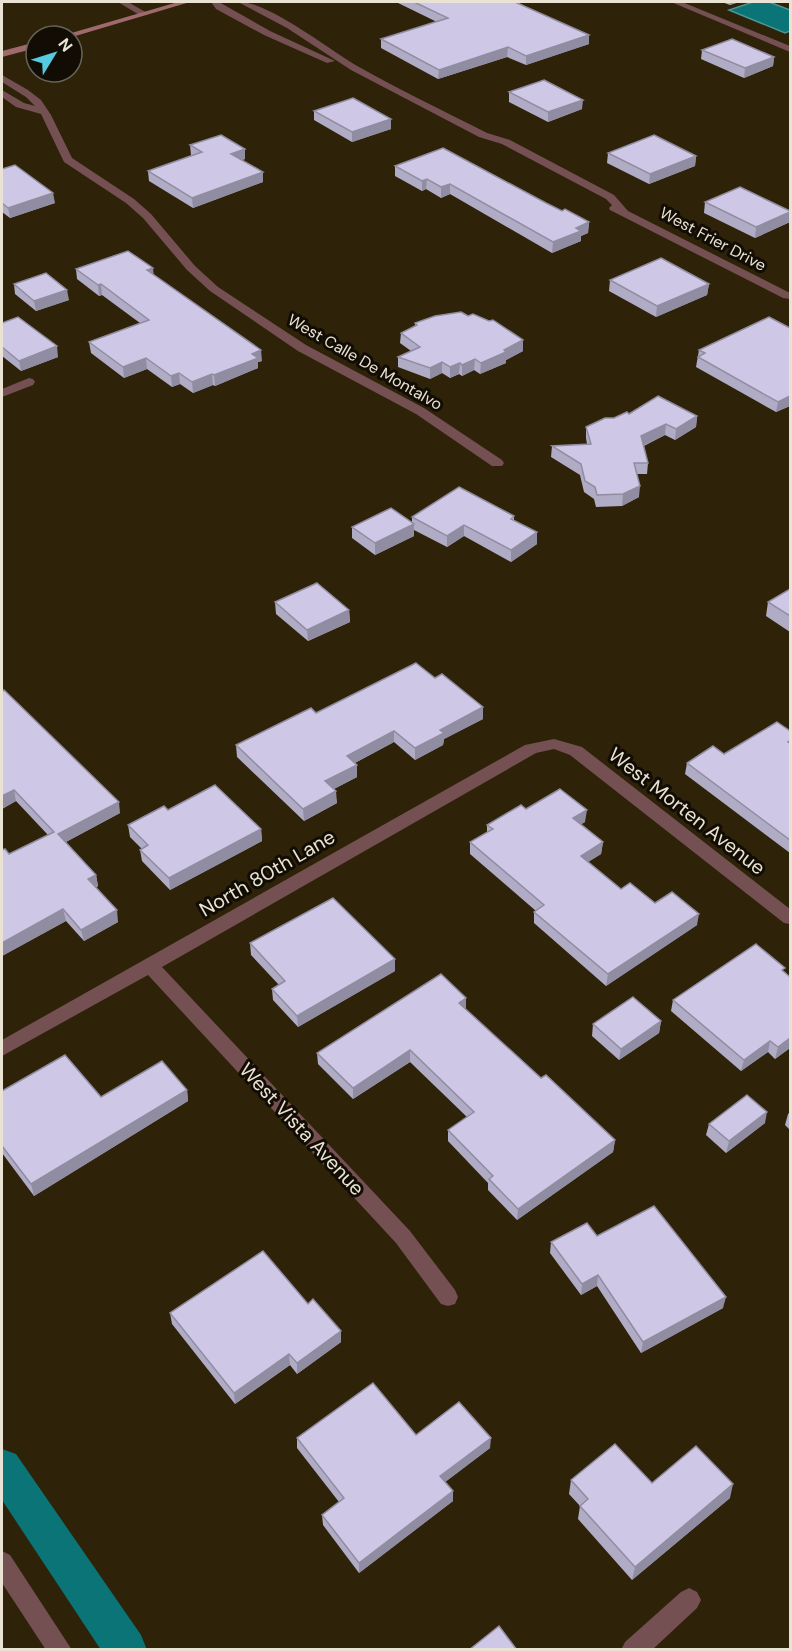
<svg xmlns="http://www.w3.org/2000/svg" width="792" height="1651" viewBox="0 0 792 1651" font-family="'DM Sans',sans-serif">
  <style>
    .water { fill: #0a7477; stroke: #4d9593; stroke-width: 1.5 }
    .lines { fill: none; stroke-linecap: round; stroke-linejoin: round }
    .canal { fill: #0a7477; fill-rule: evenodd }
    .service { fill: #745052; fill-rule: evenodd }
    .minor { fill: #745052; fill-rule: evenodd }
    .tertiary { fill: #745052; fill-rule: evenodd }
    .secondary { fill: #a0696b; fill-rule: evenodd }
    .wall { fill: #b1acc6 }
    .shaded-wall { fill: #908ca1 }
    .building { fill: #cec8e6; stroke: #908ca1; stroke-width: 1.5 }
    .labels { text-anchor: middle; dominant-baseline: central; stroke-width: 6; stroke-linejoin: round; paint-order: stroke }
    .far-street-label { font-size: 16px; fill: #eae3d4; stroke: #120d04 }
    .street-label { font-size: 20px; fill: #eae3d4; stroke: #120d04 }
  </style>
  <rect width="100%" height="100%" fill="#2e2209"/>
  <path class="water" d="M 753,2 L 769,2 L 790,10 L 790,31 L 785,33 L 729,10 Z"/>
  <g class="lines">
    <path class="canal" d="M 2,1449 L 16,1454 L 141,1635 L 147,1650 L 101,1650 L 2,1500 Z"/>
    <g class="service">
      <path d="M 118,2 L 128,2 L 149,14 L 141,16 Z"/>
      <path d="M 689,1588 L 697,1592 L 701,1600 L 697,1608 L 652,1650 L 621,1650 L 625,1642 L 681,1592 Z"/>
    </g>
    <g class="minor">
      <path d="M 211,2 L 219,2 L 270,31 L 335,61 L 327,63 L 264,35 L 216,9 Z"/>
      <path d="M 238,2 C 267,0 331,51 359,67 C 400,90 444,111 487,133 L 510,140 L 614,195 L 628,211 L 790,293 L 790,299 L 783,298 L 610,210 L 609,208 L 612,205 L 606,199 L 502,144 L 479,137 L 351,70 L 287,28 Z"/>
      <path d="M 671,2 L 682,2 L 790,46 L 790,52 Z"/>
      <path d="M 2,75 L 28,90 L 41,100 L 51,115 L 72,158 L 134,199 L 151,214 L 195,266 L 218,287 L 306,345 L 424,408 L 502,460 L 504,463 L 502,466 L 492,466 L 416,414 L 298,351 L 210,291 L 187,270 L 143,218 L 126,203 L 64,162 L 41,114 L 16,107 L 2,97 L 2,90 L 24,103 L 35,106 L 26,97 L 2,82 Z"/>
      <path d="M 29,378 L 33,379 L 35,382 L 33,385 L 2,397 L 2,389 Z"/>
      <path d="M 554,739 L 582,747 L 790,909 L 790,924 L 784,923 L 570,755 L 554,749 L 536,753 L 162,967 L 410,1231 L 455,1290 L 458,1297 L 455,1304 L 448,1306 L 441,1304 L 396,1243 L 148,975 L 2,1056 L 2,1040 L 525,745 Z"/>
    </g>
    <path class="tertiary" d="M 2,1551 L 10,1555 L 72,1650 L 46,1650 L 2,1583 Z"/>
    <g class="secondary">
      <path d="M 178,2 L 190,2 L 72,37 L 61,36 Z"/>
      <path d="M 36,42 L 36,48 L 2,57 L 2,51 Z"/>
    </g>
  </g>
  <g class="wall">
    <path d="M 396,2 L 525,2 L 519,3 L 589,44 L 526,65 L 507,57 L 438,79 L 381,48 L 381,39 L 437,22 Z"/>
    <path d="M 722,2 L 739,2 L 730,5 Z"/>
    <path d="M 702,50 L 774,57 L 773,66 L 744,78 L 701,59 Z"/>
    <path d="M 509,92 L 582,109 L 548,122 L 509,102 Z"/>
    <path d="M 314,111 L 391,129 L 352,142 L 314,120 Z"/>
    <path d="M 190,145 L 245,159 L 242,160 L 263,172 L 263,182 L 193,208 L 149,181 L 148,171 L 192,156 L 191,155 Z"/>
    <path d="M 608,153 L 696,156 L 695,166 L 649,184 L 607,163 Z"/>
    <path d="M 395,166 L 562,211 L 589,222 L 588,233 L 581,236 L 581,241 L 552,253 L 450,194 L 441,198 L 426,189 L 422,191 L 395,176 Z"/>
    <path d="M 2,169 L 55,203 L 10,218 L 2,212 Z"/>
    <path d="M 705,202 L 790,211 L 790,222 L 755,238 L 704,213 Z"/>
    <path d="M 76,269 L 153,275 L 262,361 L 258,362 L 258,368 L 215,386 L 213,385 L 193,393 L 180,384 L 172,387 L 147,369 L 124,378 L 91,353 L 89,342 L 140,323 L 102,295 L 99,296 L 77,279 Z"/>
    <path d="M 610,280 L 709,284 L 707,295 L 656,317 L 609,291 Z"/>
    <path d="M 14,284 L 69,300 L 36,311 L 15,294 Z"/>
    <path d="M 468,316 L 523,340 L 523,351 L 506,360 L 506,363 L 480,374 L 474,370 L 462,376 L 459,374 L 450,378 L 442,373 L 430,379 L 398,367 L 398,357 L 411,351 L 400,343 L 401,333 L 415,326 L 415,323 Z"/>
    <path d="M 2,323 L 58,357 L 21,371 L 2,356 Z"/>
    <path d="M 699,350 L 790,406 L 776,412 L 696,367 Z"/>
    <path d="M 629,414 L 697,416 L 696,427 L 675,440 L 665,435 L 644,446 L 648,463 L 647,474 L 637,474 L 639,497 L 622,506 L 596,507 L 594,499 L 584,492 L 580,475 L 551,457 L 552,446 L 587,444 L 586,438 L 586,427 Z"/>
    <path d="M 514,516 L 514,520 L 537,544 L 511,562 L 464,536 L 447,547 L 414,530 L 414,536 L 375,555 L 352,538 L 352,527 L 412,523 L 412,517 Z"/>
    <path d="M 790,589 L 790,632 L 766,616 L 768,602 Z"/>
    <path d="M 275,602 L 349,610 L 350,622 L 308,641 L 276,614 Z"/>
    <path d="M 2,692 L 120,813 L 66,842 L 96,875 L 98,886 L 96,888 L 118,922 L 84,941 L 66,921 L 2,956 L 2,850 L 9,854 L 48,835 L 16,801 L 2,809 Z"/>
    <path d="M 316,713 L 483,719 L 444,739 L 443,745 L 415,760 L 394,742 L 355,763 L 357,777 L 334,789 L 337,803 L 304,821 L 237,757 L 236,745 Z"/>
    <path d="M 790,731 L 790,853 L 685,774 L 687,763 L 724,754 Z"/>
    <path d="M 526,809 L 585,822 L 581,824 L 603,842 L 601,854 L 588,862 L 621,889 L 655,903 L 697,925 L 606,986 L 534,923 L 534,912 L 536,911 L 470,854 L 470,842 L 487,833 L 487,825 Z"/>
    <path d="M 168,810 L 261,829 L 262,841 L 170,890 L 142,861 L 140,850 L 142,849 L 130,837 L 128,825 Z"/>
    <path d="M 250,943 L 395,971 L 298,1027 L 273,1000 L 272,989 L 279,985 L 251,955 Z"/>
    <path d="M 784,972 L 790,977 L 790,1048 L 775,1059 L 768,1052 L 741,1071 L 671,1011 L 673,1000 Z"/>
    <path d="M 466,1010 L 541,1078 L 615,1140 L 613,1152 L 517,1220 L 488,1190 L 488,1183 L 448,1141 L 448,1130 L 467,1117 L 410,1062 L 353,1099 L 318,1064 L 317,1053 Z"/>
    <path d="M 661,1021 L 659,1033 L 619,1060 L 592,1036 L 593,1024 Z"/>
    <path d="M 187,1090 L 188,1101 L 34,1196 L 2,1153 L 2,1091 L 101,1097 Z"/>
    <path d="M 790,1112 L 790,1130 L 785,1125 L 788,1114 Z"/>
    <path d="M 765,1123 L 726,1153 L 706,1135 L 709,1124 Z"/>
    <path d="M 597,1236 L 723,1308 L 641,1353 L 597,1286 L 581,1295 L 550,1253 L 551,1242 Z"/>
    <path d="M 170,1313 L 341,1342 L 297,1374 L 290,1365 L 235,1404 L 172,1324 Z"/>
    <path d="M 416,1435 L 490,1448 L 445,1482 L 453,1491 L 453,1501 L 359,1573 L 323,1525 L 322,1515 L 339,1502 L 297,1448 L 297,1438 Z"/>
    <path d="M 571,1480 L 652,1483 L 730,1498 L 632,1580 L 578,1519 L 580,1506 L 569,1494 Z"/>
  </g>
  <g class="shaded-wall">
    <path d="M 730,2 L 739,2 L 730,5 Z"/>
    <path d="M 589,35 L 589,44 L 526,65 L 526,56 Z"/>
    <path d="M 508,47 L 507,57 L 438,79 L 439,70 Z"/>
    <path d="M 774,57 L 773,66 L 744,78 L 745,68 Z"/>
    <path d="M 583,100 L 582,109 L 548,122 L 548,112 Z"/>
    <path d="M 391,119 L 391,129 L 352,142 L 352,132 Z"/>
    <path d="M 245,149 L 245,159 L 232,164 L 231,154 Z"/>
    <path d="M 696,156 L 695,166 L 649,184 L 650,174 Z"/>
    <path d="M 263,172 L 263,182 L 193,208 L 192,198 Z"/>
    <path d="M 427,179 L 426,189 L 422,191 L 422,181 Z"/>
    <path d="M 450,184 L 450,194 L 441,198 L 441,187 Z"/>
    <path d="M 53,193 L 55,203 L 10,218 L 8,208 Z"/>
    <path d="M 790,212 L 790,222 L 755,238 L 756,227 Z"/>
    <path d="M 589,222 L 588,233 L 581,236 L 581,241 L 552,253 L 553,242 L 576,228 Z"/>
    <path d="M 153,268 L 154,279 L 147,270 Z"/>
    <path d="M 101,284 L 102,295 L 99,296 L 98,285 Z"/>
    <path d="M 709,284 L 707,295 L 656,317 L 657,306 Z"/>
    <path d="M 67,290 L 69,300 L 36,311 L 34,301 Z"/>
    <path d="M 523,340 L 523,351 L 506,360 L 506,363 L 480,374 L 481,363 Z"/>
    <path d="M 57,346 L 58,357 L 21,371 L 19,361 Z"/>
    <path d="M 261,350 L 262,361 L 258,362 L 258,368 L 215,386 L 214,375 L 252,354 Z"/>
    <path d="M 146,358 L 147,369 L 124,378 L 123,367 Z"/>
    <path d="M 475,359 L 474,370 L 462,376 L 462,365 Z"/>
    <path d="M 442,362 L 442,373 L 430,379 L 430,368 Z"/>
    <path d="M 460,363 L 459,374 L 450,378 L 450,367 Z"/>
    <path d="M 179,373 L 180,384 L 172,387 L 171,376 Z"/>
    <path d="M 212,374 L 213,385 L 193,393 L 192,382 Z"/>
    <path d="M 790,396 L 790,406 L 776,412 L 778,402 Z"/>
    <path d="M 697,416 L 696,427 L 675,440 L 676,429 Z"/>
    <path d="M 666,424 L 665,435 L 640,447 L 641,436 Z"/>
    <path d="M 640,486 L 639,497 L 622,506 L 623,494 Z"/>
    <path d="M 414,524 L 414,536 L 375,555 L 375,543 Z"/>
    <path d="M 464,525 L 464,536 L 447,547 L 447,536 Z"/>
    <path d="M 537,532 L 537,544 L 511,562 L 511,550 Z"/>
    <path d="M 349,610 L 350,622 L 308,641 L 307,630 Z"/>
    <path d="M 483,707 L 483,719 L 444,739 L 443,745 L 415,760 L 415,748 L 440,730 Z"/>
    <path d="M 394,731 L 394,742 L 347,767 L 347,756 Z"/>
    <path d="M 357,765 L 357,777 L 326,793 L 325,781 Z"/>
    <path d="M 14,790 L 16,801 L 2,809 L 2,796 Z"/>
    <path d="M 336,791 L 337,803 L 304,821 L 303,809 Z"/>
    <path d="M 119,802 L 120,813 L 60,845 L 58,834 Z"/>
    <path d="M 587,810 L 585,822 L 572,830 L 573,818 Z"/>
    <path d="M 261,829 L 262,841 L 170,890 L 169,878 Z"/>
    <path d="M 603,842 L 601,854 L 580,867 L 581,856 Z"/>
    <path d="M 96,875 L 98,886 L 90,891 L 88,879 Z"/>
    <path d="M 63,909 L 66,921 L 2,956 L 2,943 Z"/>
    <path d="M 117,910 L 118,922 L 84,941 L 81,930 Z"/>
    <path d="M 699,914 L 697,925 L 606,986 L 608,974 Z"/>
    <path d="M 395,959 L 395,971 L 298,1027 L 297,1016 Z"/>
    <path d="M 466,998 L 466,1009 L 459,1003 Z"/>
    <path d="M 661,1021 L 659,1033 L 619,1060 L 621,1049 Z"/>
    <path d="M 790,1038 L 790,1048 L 775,1059 L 778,1047 Z"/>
    <path d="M 770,1041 L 768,1052 L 741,1071 L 744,1060 Z"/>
    <path d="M 410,1050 L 410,1062 L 353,1099 L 353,1088 Z"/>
    <path d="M 187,1090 L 188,1101 L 34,1196 L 31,1184 Z"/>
    <path d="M 767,1112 L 765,1123 L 726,1153 L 729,1141 Z"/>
    <path d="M 615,1140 L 613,1152 L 517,1220 L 518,1209 Z"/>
    <path d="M 598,1275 L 597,1286 L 581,1295 L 582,1284 Z"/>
    <path d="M 726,1297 L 723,1308 L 641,1353 L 643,1342 Z"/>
    <path d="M 341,1331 L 341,1342 L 297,1374 L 297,1363 Z"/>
    <path d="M 289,1354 L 290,1365 L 235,1404 L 234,1393 Z"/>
    <path d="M 491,1438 L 490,1448 L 440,1486 L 440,1476 Z"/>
    <path d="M 733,1484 L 730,1498 L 632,1580 L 635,1567 Z"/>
    <path d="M 453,1491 L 453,1501 L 359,1573 L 359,1563 Z"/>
  </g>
  <g class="building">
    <path d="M 414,2 L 515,2 L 589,35 L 526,56 L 508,47 L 439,70 L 381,39 L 448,18 Z"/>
    <path d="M 732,39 L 774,57 L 745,68 L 702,50 Z"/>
    <path d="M 544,80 L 583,100 L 548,112 L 509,92 Z"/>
    <path d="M 353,98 L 391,119 L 352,132 L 314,111 Z"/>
    <path d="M 221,135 L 245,149 L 231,154 L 263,172 L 192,198 L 148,171 L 202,152 L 190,145 Z"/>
    <path d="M 654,135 L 696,156 L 650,174 L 608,153 Z"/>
    <path d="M 443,148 L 546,203 L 562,211 L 565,209 L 589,222 L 576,228 L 581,231 L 553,242 L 450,184 L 441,187 L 427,179 L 422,181 L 395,166 Z"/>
    <path d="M 15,165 L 53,193 L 8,208 L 2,203 L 2,169 Z"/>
    <path d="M 740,187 L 790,211 L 790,212 L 756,227 L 705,202 Z"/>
    <path d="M 128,251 L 153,268 L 147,270 L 261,350 L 252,354 L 258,358 L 214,375 L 212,374 L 192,382 L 179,373 L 171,376 L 146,358 L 123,367 L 89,342 L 149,320 L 101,284 L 98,285 L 76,269 Z"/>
    <path d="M 661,258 L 709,284 L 657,306 L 610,280 Z"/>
    <path d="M 46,273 L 67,290 L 34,301 L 14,284 Z"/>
    <path d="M 461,312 L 468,316 L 473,314 L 489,321 L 493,320 L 523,340 L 504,350 L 506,352 L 481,363 L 475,359 L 462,365 L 460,363 L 450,367 L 442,362 L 430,368 L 398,357 L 420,347 L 401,333 L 417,325 L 415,323 L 435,316 Z"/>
    <path d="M 18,317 L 57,346 L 19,361 L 2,347 L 2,323 Z"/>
    <path d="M 769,317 L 790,328 L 790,396 L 778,402 L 698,357 L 705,353 L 699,350 Z"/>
    <path d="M 658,396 L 697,416 L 676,429 L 666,424 L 641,436 L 648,463 L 634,463 L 640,486 L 623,494 L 597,495 L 595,487 L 585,481 L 581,464 L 552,446 L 591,444 L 586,427 L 605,418 L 614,418 L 627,412 L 629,414 Z"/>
    <path d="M 459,487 L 514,516 L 511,519 L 537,532 L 511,550 L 464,525 L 447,536 L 412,517 Z"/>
    <path d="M 391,508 L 414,524 L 375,543 L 352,527 Z"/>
    <path d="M 317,583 L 349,610 L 307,630 L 275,602 Z"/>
    <path d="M 790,589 L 790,616 L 768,602 Z"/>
    <path d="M 416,663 L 435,678 L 442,674 L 483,707 L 440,730 L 444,733 L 415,748 L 394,731 L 347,756 L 357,765 L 325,781 L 336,791 L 303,809 L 236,745 L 311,708 L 316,713 Z"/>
    <path d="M 4,690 L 119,802 L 58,834 L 96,875 L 88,879 L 117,910 L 81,930 L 63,909 L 2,943 L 2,850 L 5,849 L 9,854 L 54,832 L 14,790 L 2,796 L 2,692 Z"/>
    <path d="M 777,722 L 790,731 L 790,740 L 788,742 L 790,743 L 790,840 L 687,763 L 713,746 L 724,754 Z"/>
    <path d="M 215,785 L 261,829 L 169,878 L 140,850 L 148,845 L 128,825 L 164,806 L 168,810 Z"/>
    <path d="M 560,789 L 587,810 L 573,818 L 603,842 L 581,856 L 621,889 L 630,883 L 655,903 L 672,892 L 699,914 L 608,974 L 534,912 L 544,905 L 470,842 L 493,829 L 487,825 L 521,805 L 526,809 Z"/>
    <path d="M 333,898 L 395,959 L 297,1016 L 272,989 L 285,981 L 250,943 Z"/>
    <path d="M 756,944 L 785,968 L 782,970 L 790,977 L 790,1038 L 778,1047 L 770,1041 L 744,1060 L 673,1000 Z"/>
    <path d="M 441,974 L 466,998 L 459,1003 L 541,1078 L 546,1075 L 615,1140 L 518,1209 L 489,1179 L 493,1176 L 448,1130 L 474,1112 L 410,1050 L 353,1088 L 317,1053 Z"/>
    <path d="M 633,997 L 661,1021 L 621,1049 L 593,1024 Z"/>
    <path d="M 65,1055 L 101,1097 L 162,1061 L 187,1090 L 31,1184 L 2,1146 L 2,1091 Z"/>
    <path d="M 747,1095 L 767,1112 L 729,1141 L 709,1124 Z"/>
    <path d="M 654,1206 L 726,1297 L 643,1342 L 598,1275 L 582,1284 L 551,1242 L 587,1223 L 597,1236 Z"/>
    <path d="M 263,1251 L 308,1304 L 313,1299 L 341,1331 L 297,1363 L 289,1354 L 234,1393 L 170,1313 Z"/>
    <path d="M 373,1383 L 416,1435 L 459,1402 L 491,1438 L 440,1476 L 453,1491 L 359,1563 L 322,1515 L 344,1498 L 297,1438 Z"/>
    <path d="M 615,1444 L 652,1483 L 696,1446 L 733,1484 L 635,1567 L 580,1506 L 588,1499 L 571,1480 Z"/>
    <path d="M 499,1626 L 517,1650 L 469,1650 Z"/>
  </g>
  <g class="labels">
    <g class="far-street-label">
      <text transform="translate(713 239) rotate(28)">West Frier Drive</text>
      <text transform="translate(365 362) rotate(30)">West Calle De Montalvo</text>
    </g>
    <g class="street-label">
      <text transform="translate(687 811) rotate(38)">West Morten Avenue</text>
      <text transform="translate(267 873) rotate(-30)">North 80th Lane</text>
      <text transform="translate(302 1129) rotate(47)">West Vista Avenue</text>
    </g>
  </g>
  <rect width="792" height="1651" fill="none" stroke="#eae3d4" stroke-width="6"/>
  <g transform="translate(54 54) rotate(52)"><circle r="28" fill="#120d04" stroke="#686357" stroke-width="1.5"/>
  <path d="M0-4.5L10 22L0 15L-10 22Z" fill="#55cae0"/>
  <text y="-9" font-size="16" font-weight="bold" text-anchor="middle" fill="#eae3d4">N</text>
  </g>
</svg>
